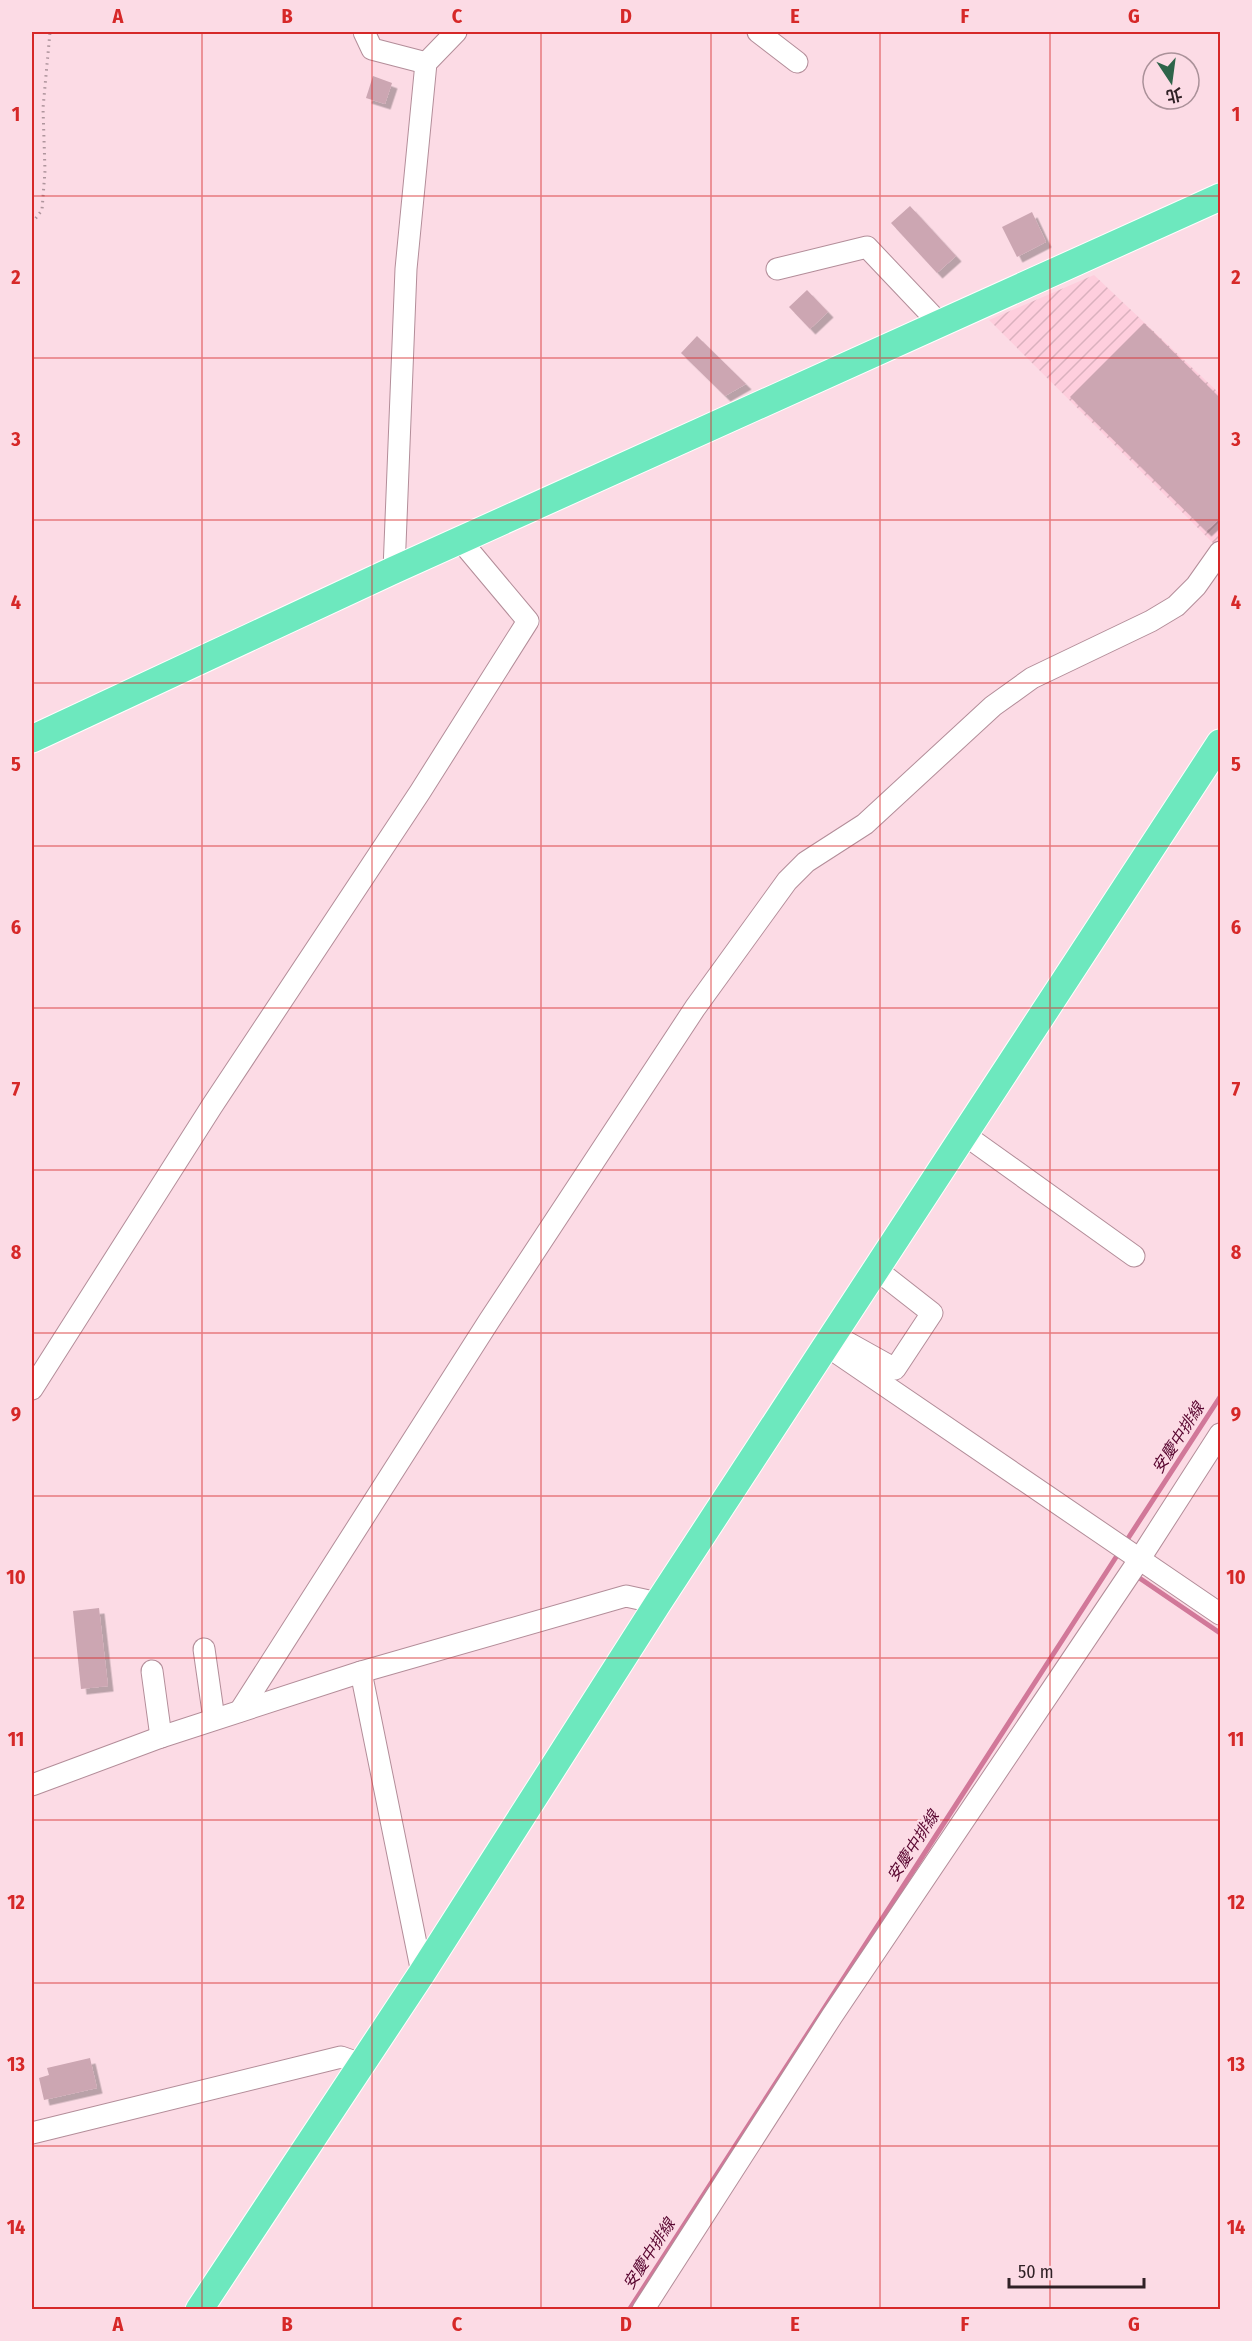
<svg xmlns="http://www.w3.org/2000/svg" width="1252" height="2341" viewBox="0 0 1252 2341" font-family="'Fira Sans Condensed','Noto Sans TC',sans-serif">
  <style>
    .industrial { fill: url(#industrial-furrows) }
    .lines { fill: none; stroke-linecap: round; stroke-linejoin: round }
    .stream { stroke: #d17899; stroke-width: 5 }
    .building { fill: #cca6b2; filter: url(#shadow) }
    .minor-casing { stroke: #b38d99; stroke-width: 23 }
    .major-casing { stroke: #fff; stroke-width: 29 }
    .path { stroke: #af959d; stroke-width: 3; stroke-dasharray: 1.5 4.5; stroke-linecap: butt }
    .minor { stroke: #fff; stroke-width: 21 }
    .major { stroke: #6de8be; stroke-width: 27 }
    .grid { fill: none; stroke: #d62828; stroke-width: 1.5; stroke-opacity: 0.55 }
    .labels { text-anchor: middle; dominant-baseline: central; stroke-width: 5; stroke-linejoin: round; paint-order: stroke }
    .water-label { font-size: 16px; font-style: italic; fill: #590630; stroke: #fcdbe5 }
    .neatline { fill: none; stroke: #d62828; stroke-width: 2 }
    .grid-label { font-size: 20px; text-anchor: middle; font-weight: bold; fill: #d62828 }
  </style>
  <defs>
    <pattern id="industrial-furrows" width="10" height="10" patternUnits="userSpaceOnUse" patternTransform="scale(1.5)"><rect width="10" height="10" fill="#fecedd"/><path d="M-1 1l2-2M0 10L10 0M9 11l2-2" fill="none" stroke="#dab1be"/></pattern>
    <filter id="shadow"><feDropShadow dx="5.5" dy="5.5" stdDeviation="0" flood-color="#0004"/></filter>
  </defs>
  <rect width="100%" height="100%" fill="#fcdbe5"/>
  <path class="industrial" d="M 1094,275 L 1220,394 L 1220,550 L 989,320 Z"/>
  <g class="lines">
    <g class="stream">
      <path d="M 1125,1543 L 1220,1397"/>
      <path d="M 1135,1575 L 1220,1633"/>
      <path d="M 629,2310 L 1120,1551"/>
    </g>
  </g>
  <g class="building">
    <path d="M 373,76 L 392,83 L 385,104 L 366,98 Z"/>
    <path d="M 910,206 L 956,256 L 937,273 L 891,223 Z"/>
    <path d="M 1032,212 L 1046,242 L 1017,257 L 1002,227 Z"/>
    <path d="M 807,290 L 828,312 L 810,329 L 789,307 Z"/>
    <path d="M 1144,323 L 1221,399 L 1221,517 L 1206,531 L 1070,397 Z"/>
    <path d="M 697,336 L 746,384 L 725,396 L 681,353 Z"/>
    <path d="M 99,1608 L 108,1686 L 81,1689 L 73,1611 Z"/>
    <path d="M 90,2058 L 97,2088 L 44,2100 L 39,2078 L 49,2075 L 47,2068 Z"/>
  </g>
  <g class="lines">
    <g class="minor-casing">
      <g id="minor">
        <path d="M 364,32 L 372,49 L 426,63"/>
        <path d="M 758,32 L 797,62"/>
        <path d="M 777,269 L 867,247 L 940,324"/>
        <path d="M 394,570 L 406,269 L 426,63 L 456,32"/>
        <path d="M 965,1135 L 1134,1256"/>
        <path d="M 834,1335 L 895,1369 L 932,1313 L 877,1270"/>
        <path d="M 827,1346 L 1220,1614"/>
        <path d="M 32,1389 L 212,1106 L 420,792 L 528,621 L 461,541"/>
        <path d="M 204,1649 L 214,1719"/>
        <path d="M 152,1671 L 161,1737"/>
        <path d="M 361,1672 L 422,1973"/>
        <path d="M 240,1711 L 489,1321 L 695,1008 L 787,881 L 806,862 L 865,824 L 993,706 L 1032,678 L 1151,621 L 1176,606 L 1196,586 L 1220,552"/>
        <path d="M 32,1785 L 161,1737 L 361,1672 L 626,1596 L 658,1603"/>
        <path d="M 32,2133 L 341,2057 L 361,2064"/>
        <path d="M 643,2310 L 832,2016 L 1139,1560 L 1220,1434"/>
      </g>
    </g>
    <g class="major-casing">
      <g id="major">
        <path d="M 32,739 L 394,570 L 1220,197"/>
        <path d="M 199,2310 L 422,1973 L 658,1603 L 1220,743"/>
      </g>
    </g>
    <path class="path" d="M 32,223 L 42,210 L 45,171 L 43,108 L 50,32"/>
    <use href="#minor" class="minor"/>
    <use href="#major" class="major"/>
  </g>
  <path class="grid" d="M 202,32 L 202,2310M 372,32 L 372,2310M 541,32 L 541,2310M 711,32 L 711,2310M 880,32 L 880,2310M 1050,32 L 1050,2310M 32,196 L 1220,196M 32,358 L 1220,358M 32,520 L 1220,520M 32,683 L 1220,683M 32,846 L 1220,846M 32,1008 L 1220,1008M 32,1170 L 1220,1170M 32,1333 L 1220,1333M 32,1496 L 1220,1496M 32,1658 L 1220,1658M 32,1820 L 1220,1820M 32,1983 L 1220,1983M 32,2146 L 1220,2146"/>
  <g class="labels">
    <g class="water-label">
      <text transform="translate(1178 1438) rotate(-57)">安慶中排線</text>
      <text transform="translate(913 1846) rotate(-57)">安慶中排線</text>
      <text transform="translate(649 2254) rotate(-57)">安慶中排線</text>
    </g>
  </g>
  <rect width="1252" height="2341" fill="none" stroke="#fcdbe5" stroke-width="66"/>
  <g transform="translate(1171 81) rotate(167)"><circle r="28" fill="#fcdbe5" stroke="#aa9199" stroke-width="1.5"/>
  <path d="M0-4.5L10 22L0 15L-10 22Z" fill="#2e644a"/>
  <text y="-9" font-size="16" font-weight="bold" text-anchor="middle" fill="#302126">北</text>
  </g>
  <path d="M1009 2278v9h135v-9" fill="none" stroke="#302126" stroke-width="3"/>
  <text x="1018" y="2278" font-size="18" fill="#302126" stroke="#fcdbe5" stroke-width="4.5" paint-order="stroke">50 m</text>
  <rect x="33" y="33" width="1186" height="2275" class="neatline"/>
  <g class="grid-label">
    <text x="118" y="23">A</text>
    <text x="287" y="23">B</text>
    <text x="457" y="23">C</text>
    <text x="626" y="23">D</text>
    <text x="795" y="23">E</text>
    <text x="965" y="23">F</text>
    <text x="1134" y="23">G</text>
    <text x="16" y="121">1</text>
    <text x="1236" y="121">1</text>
    <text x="16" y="284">2</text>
    <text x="1236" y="284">2</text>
    <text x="16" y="446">3</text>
    <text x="1236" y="446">3</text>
    <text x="16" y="609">4</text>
    <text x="1236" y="609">4</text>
    <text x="16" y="771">5</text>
    <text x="1236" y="771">5</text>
    <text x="16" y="934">6</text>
    <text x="1236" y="934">6</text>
    <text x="16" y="1096">7</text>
    <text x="1236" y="1096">7</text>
    <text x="16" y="1259">8</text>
    <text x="1236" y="1259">8</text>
    <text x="16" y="1421">9</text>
    <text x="1236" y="1421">9</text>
    <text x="16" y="1584">10</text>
    <text x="1236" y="1584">10</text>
    <text x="16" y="1746">11</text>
    <text x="1236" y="1746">11</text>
    <text x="16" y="1909">12</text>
    <text x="1236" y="1909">12</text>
    <text x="16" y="2071">13</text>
    <text x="1236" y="2071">13</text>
    <text x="16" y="2234">14</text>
    <text x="1236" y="2234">14</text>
    <text x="118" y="2331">A</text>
    <text x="287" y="2331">B</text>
    <text x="457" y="2331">C</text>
    <text x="626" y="2331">D</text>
    <text x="795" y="2331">E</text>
    <text x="965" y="2331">F</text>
    <text x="1134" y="2331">G</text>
  </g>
</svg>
